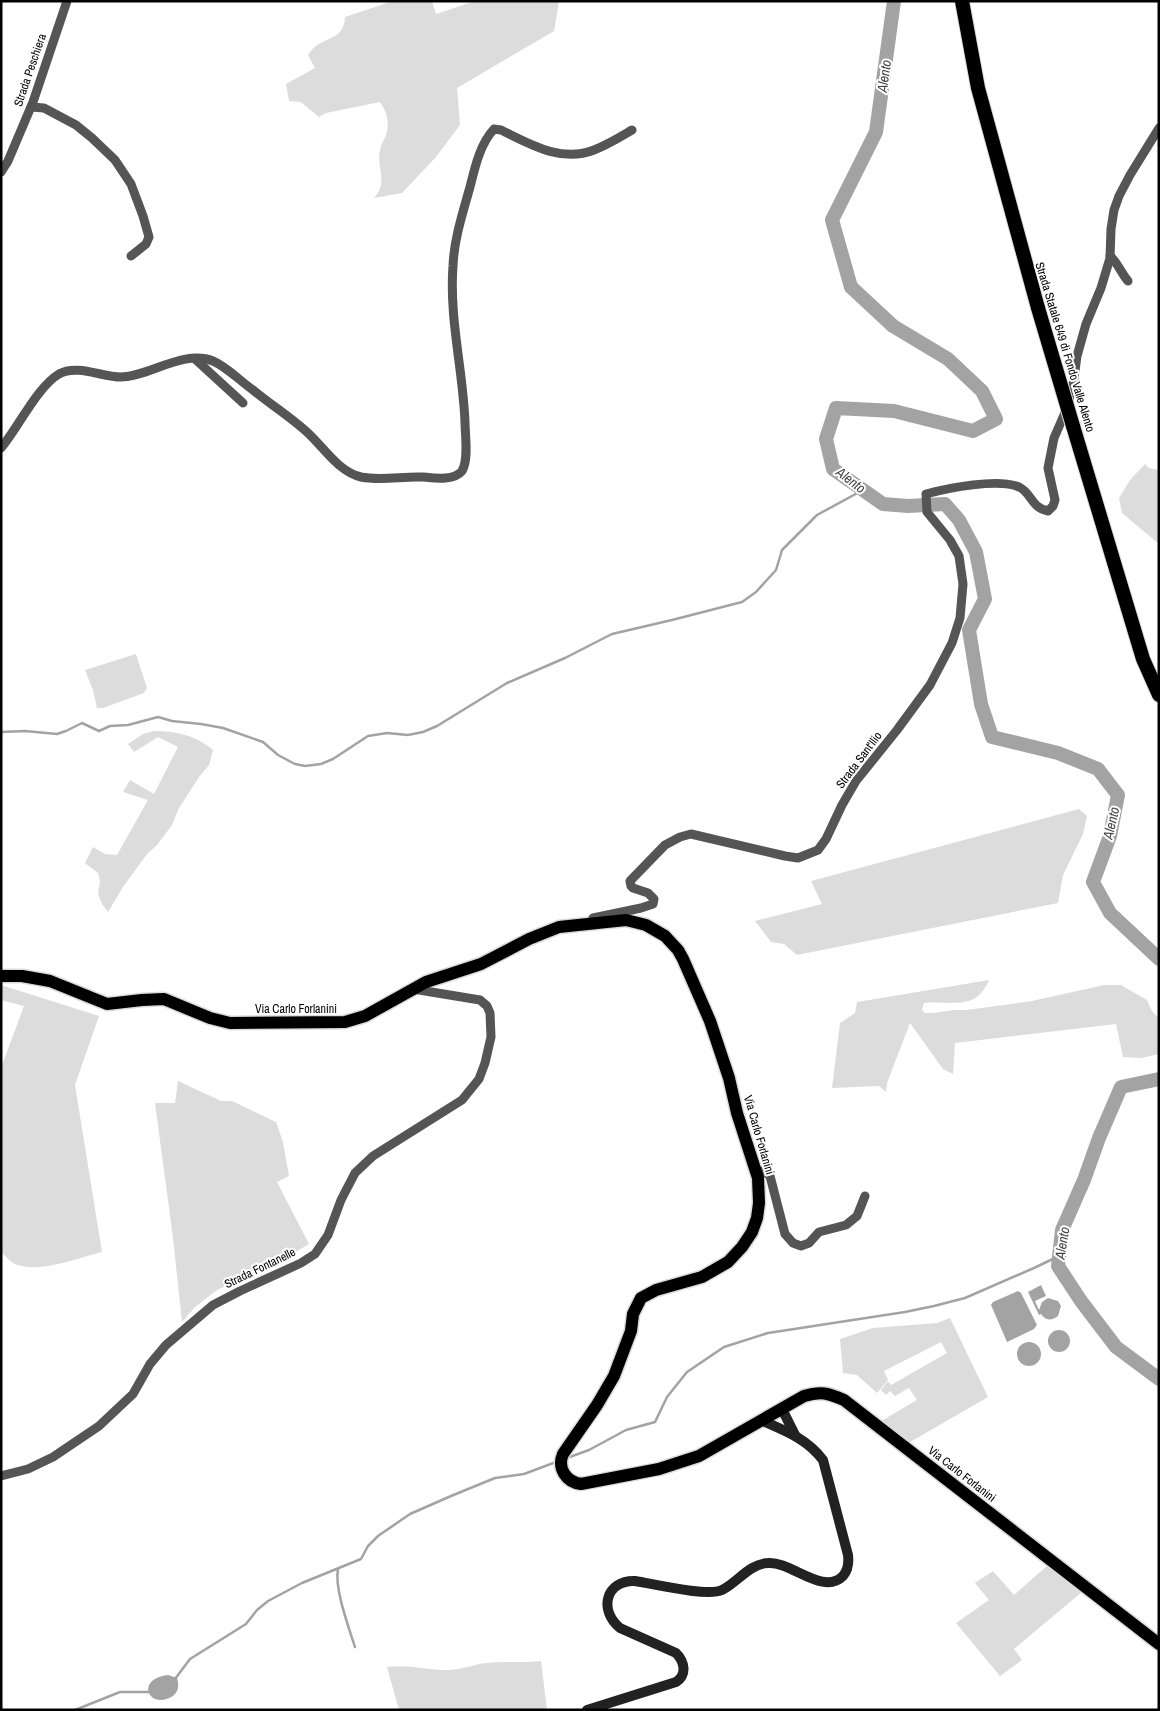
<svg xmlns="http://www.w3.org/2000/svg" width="1160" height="1711" viewBox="0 0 1160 1711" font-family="'Archivo Narrow',sans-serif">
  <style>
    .green { fill: #dcdcdc }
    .water { fill: #a3a3a3 }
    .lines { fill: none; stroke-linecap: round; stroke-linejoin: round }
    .stream { stroke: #a3a3a3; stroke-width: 2.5 }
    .river { stroke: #a3a3a3; stroke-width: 14 }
    .primary-casing { stroke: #dbdbdb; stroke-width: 15 }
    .trunk-casing { stroke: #dbdbdb; stroke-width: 16 }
    .minor { stroke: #555; stroke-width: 9 }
    .secondary { stroke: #222; stroke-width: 10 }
    .primary { stroke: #000; stroke-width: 12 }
    .trunk { stroke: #000; stroke-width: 14 }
    .trunk-bridge-casing { stroke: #dbdbdb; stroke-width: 16; stroke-linecap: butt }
    .trunk-bridge { stroke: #000; stroke-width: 14 }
    .labels { text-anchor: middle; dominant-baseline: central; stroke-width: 4; stroke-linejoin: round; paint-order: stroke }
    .street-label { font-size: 12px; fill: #000; stroke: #fff }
    .water-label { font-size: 14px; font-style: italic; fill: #444; stroke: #fff }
  </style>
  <rect width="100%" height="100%" fill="#fff"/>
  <g class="green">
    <path d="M 393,1 L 432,1 L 436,14 L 475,1 L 559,1 L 554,31 L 457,88 L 460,125 L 436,157 L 402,193 L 374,198 C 389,181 376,169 380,150 C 381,145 384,140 386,135 C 390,124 387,112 380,102 L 326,113 L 319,117 L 301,102 L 289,101 L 286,84 L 315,68 L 308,55 C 310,52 313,48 316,46 C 330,36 344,38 345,17 Z"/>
    <path d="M 1145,464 L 1149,468 L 1159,470 L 1159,544 L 1122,513 L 1119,498 L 1130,480 Z"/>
    <path d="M 136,654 L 147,688 L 144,693 L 103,708 L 97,708 L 93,690 L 85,670 Z"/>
    <path d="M 154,731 C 175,731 196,735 213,750 L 209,765 L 199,777 L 179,808 L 172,825 L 157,845 L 147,854 L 123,887 L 108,912 L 102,904 L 98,894 L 100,881 L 98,873 L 85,863 L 93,847 L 105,854 L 117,855 L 148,800 L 123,792 L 130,780 L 154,794 L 178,747 L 158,737 L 134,752 L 128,744 L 143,734 Z"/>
    <path d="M 1079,809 L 1087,816 L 1083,834 L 1063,875 L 1058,903 L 797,955 L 784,944 L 771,942 L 755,921 L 822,904 L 811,881 Z"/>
    <path d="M 989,980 C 976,1012 951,1000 924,1003 L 922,1010 L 925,1013 L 934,1013 L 954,1010 L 967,1010 L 1032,1001 L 1104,985 L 1121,985 L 1147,1000 L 1152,1011 L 1159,1019 L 1159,1054 L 1141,1058 L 1123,1057 L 1116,1024 L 955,1043 L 953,1074 L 943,1069 L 910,1023 L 887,1083 L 886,1092 L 879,1086 L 832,1088 L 840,1023 L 855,1013 L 857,1002 Z"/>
    <path d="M 1,985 L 99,1016 L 75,1085 L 102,1252 C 78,1258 36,1275 13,1263 C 8,1260 5,1255 1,1252 L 1,1068 L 24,1006 L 1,1000 Z"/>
    <path d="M 178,1081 L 221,1101 L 232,1101 L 276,1122 L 283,1142 L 289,1176 L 277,1182 L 309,1244 L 289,1256 L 217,1290 L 195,1307 L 182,1322 L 173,1238 L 155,1103 L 175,1103 Z"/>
    <path d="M 950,1318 L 988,1397 L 905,1445 L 878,1423 L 917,1400 L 909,1388 L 895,1396 L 890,1391 L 886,1395 L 881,1390 L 888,1381 L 891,1385 L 947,1353 L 941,1342 L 884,1371 L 888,1380 L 877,1393 L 857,1375 L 843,1373 L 840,1339 L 873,1328 L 937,1323 Z"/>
    <path d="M 1048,1565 L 1083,1591 L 1014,1649 L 1022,1660 L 1000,1676 L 956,1623 L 989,1600 L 975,1583 L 993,1571 L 1014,1595 Z"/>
    <path d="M 541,1661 L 547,1710 L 399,1710 L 387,1667 C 407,1664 428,1670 448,1670 C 462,1670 474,1664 487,1663 C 505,1661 523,1663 541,1661 Z"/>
  </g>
  <g class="water">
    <path d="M 1041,1285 L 1046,1296 L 1035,1301 L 1039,1310 L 1042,1302 L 1048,1298 L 1058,1301 L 1061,1306 L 1058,1316 C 1052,1321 1046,1321 1041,1314 L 1039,1315 L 1028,1292 Z"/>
    <path d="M 1018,1291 L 1021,1293 L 1037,1325 L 1034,1329 L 1007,1342 L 991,1305 L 993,1302 Z"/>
    <circle cx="1059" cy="1341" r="11"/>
    <circle cx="1029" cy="1354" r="12"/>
    <path d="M 168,1675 L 177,1678 C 179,1685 179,1691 173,1696 C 149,1711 134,1679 168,1675 Z"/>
  </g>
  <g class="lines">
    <g class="stream">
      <path d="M 1,732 L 25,731 L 57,734 L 66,731 L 82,723 L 99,731 L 110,726 L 128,725 L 158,717 L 172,721 L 201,724 L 223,728 L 263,742 L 278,755 L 295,764 L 305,766 L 321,764 L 333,759 L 368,736 L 387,733 L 408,735 L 423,732 L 437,726 L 507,683 L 565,658 L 612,634 L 672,620 L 742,602 L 756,592 L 776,570 L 782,550 L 817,515 L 863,490"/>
      <path d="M 567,1458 L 589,1450 L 626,1430 L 655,1422 L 667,1397 L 687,1372 L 724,1347 L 768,1333 L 905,1312 L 934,1306 L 965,1298 L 1034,1268 L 1059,1256"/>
      <path d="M 338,1569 C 334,1588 349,1628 355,1647"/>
      <path d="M 175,1679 L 190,1659 L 246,1624 L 257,1610 L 268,1601 L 302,1583 L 361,1559 L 368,1546 L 378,1536 L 410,1514 L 451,1496 L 495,1478 L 524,1474 L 556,1462"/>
      <path d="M 75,1710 L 120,1692 L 150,1692"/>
    </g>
    <g class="river">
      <path d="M 894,1 L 876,132 L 832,220 L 851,287 L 893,326 L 948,359 L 982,391 L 996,419 L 973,431 L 894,411 L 836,408 L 826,439 L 833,469 L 883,504 L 908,506 L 945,504 L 959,520 L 976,552 L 985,599 L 969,630 L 981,704 L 992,737 L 1058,753 L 1098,769 L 1118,795 L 1110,836 L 1093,882 L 1110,913 L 1159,959"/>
      <path d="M 1159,1079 L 1121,1087 L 1099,1138 L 1084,1180 L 1062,1230 L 1058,1266 L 1081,1301 L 1116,1347 L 1159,1379"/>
    </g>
    <g class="primary-casing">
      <path id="primary" d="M 1,976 L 22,976 L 50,981 L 107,1004 L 142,1000 L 164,999 L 210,1018 L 230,1023 L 345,1022 L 365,1016 L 426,982 L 481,964 L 529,939 L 559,927 L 626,920 L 646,925 L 665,936 L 678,950 L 683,959 L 710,1021 L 729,1078 L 737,1113 L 758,1178 L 759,1203 L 757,1218 L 752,1232 L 742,1247 L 728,1262 L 702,1277 L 656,1290 L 641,1298 L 633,1314 L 631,1331 L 614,1376 L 597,1405 L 563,1454 C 557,1468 566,1482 581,1484 L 659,1469 L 699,1456 L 804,1396 C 821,1391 828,1393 844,1400 L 1159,1644"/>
    </g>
    <g class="trunk-casing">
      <g id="trunk">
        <path d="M 962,1 L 978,88 L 1038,308"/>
        <path d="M 1073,426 L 1143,659 L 1159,695"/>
      </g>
    </g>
    <g class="minor">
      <path d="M 31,107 L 44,108 L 76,125 L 92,138 L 115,160 L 131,184 L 143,216 L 149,237 L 146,244 L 131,256"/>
      <path d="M 1,172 L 8,161 L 33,102 L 67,1"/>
      <path d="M 1110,256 C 1118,263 1121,273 1128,281"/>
      <path d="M 195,359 L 243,403"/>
      <path d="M 1,448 C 18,428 37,387 59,374 C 77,364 102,377 121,377 C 148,377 184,349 213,361 C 227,367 240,381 253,390 C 271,405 292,418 309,434 C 324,448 339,472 361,477 C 381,481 403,476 423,477 C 434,478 454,481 462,471 C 469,460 465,435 465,422 C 463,370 449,318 453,266 C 454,239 463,212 470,187 C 475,167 480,144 494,129 L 501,130 C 530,144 561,163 594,150 C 607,145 620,137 632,130"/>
      <path d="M 593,918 L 641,908 L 653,904 L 654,899 L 648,893 L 633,888 L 631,886 L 630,881 L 665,845 L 680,837 L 691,834 L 785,856 L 798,858 L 818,850 L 826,839 L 842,805 L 856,781 L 897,730 L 930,685 L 952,643 L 960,618 L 963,584 L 959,556 L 950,540 L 927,512 L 926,494 C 948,488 998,478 1019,487 C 1032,493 1030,507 1048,511 L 1053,506 L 1055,500 L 1048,468 L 1054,438 L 1064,415 L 1073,386 L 1077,356 L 1086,324 L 1101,288 L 1110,258 L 1111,229 L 1114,210 L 1119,196 L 1130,175 L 1159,128"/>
      <path d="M 755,1170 L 765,1172 L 770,1176 L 785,1234 L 793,1243 L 801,1246 L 809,1243 L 819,1232 L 846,1225 L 857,1216 L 865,1196"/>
      <path d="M 1,1476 L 28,1469 L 53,1457 L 99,1426 L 133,1394 L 150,1364 L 166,1345 L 213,1305 L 240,1291 L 301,1263 L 315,1254 L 328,1235 L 341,1200 L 355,1173 L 373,1156 L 462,1100 L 479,1079 L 485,1063 L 491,1037 L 490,1013 L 487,1006 L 480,1000 L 413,989"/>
    </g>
    <g class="secondary">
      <path d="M 782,1409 L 795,1435"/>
      <path d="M 587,1710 L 676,1682 C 687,1675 685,1662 676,1653 L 620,1628 C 598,1610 606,1580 635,1581 C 654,1584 707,1597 722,1590 C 738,1582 749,1564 768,1563 C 791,1561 823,1596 843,1576 C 848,1570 849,1563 848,1555 L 823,1460 C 807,1439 786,1431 763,1421"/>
    </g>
    <use href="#primary" class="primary"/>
    <use href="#trunk" class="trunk"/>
    <g class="trunk-bridge-casing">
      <path id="trunk-bridge" d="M 1038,308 L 1073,426"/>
    </g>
    <use href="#trunk-bridge" class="trunk-bridge"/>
  </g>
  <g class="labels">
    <g class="street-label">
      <text transform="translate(30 70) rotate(-71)">Strada Peschiera</text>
      <text transform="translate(1065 347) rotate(73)">Strada Statale 649 di Fondo Valle Alento</text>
      <text transform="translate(859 760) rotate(-53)">Strada Sant'Ilio</text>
      <text x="296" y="1009">Via Carlo Forlanini</text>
      <text transform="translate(759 1135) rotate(74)">Via Carlo Forlanini</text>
      <text transform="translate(260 1268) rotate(-26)">Strada Fontanelle</text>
      <text transform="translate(962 1474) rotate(38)">Via Carlo Forlanini</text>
    </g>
    <g class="water-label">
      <text transform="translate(884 76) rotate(-82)">Alento</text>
      <text transform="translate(851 480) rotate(38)">Alento</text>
      <text transform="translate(1111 823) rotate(-77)">Alento</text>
      <text transform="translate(1062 1243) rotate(-81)">Alento</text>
    </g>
  </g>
  <rect width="1160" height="1711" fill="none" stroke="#000000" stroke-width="5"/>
</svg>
